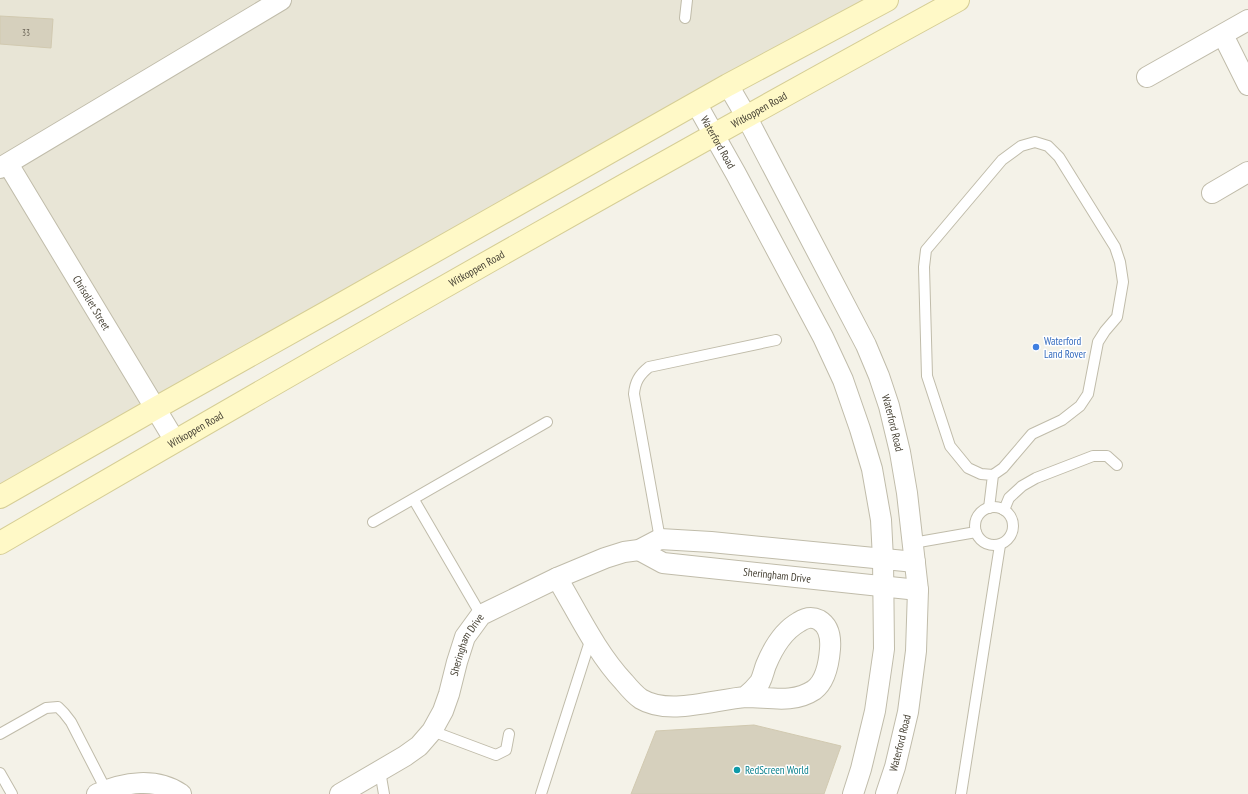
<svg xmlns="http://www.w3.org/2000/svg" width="1248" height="794" viewBox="0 0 1248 794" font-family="'PT Sans Narrow',sans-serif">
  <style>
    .residential { fill: #e8e5d6 }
    .building { fill: #d6d0bd; stroke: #d1c9b0 }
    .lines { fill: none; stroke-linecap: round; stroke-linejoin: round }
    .lane-casing { stroke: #c0bcaa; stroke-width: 12 }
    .street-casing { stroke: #c0bcaa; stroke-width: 22 }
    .secondary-casing { stroke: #d6ce96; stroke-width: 24 }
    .lane { stroke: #fff; stroke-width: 10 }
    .street { stroke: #fff; stroke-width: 20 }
    .secondary { stroke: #fff9c7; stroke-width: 22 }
    .shop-dot { fill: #3f7fe0; stroke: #fff; stroke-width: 1.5 }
    .culture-dot { fill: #0f9aa8; stroke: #fff; stroke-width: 1.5 }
    .labels { text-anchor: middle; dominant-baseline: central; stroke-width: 3; stroke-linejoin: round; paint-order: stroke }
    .number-label { font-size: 9px; fill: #6c6658 }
    .street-label { font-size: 11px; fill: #484336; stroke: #fff }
    .shop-label { font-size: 11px; fill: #366cbe; stroke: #fff; text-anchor: start }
    .culture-label { font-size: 11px; fill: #0d838f; stroke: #fff; text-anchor: start }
  </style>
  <rect width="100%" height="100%" fill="#f4f2e8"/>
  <path class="residential" d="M 0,0 L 879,0 L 0,504 Z"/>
  <g class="building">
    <path d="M 0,16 L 53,19 L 51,48 L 0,44 Z"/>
    <path d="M 754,725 L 841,746 L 824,794 L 631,794 L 656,731 Z"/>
  </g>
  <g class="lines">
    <g class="lane-casing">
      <g id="lane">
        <path d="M 685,18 L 687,0"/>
        <path d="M 414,500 L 481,615"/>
        <circle cx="994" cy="526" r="19"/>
        <path d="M 989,508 L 993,475 L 1003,468 L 1032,434 L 1062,420 L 1080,406 L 1088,394 L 1098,342 L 1105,331 L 1117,317 L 1123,282 L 1120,262 L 1115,247 L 1059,157 L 1048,146 L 1035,142 L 1021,146 L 1002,160 L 926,250 L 924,267 L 927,376 L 950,446 L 968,468 L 981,474 L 993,475"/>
        <path d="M 1004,510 L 1009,498 L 1022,486 L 1036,478 L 1093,456 L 1107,456 L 1117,465"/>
        <path d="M 373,522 L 547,422"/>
        <path d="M 660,539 L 634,394 C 635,382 639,375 649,367 L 776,340"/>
        <path d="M 913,543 L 976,532"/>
        <path d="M 432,731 L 496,755 L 506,750 L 509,734"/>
        <path d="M 0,734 L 46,708 L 58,707 L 64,713 L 71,722 L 106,790"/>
        <path d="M 380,771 L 384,794"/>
        <path d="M 0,773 L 12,794"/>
        <path d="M 541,794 L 591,638"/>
        <path d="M 961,794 L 1000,545"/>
      </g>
    </g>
    <g class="street-casing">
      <g id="street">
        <path d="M 1223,35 L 1248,85"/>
        <path d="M 1147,77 L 1248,20"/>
        <path id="s1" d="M 728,85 L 746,116 L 866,345 L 879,376 L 889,406 L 900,452 L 907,493 L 918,590 L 916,651 L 908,712 L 895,767 L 886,794"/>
        <path id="s2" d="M 696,103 L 736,174 L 823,337 L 843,380 L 860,429 L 872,469 L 881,520 L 883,559 L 884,649 L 875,711 L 861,769 L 853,794"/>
        <path id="s3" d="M 8,164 L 175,441"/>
        <path d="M 0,168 L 281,0"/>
        <path d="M 1212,193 L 1248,172"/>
        <path id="s4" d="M 639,550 L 663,563 L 918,590"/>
        <path d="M 557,578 C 578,613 596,652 624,682 C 629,688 635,695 641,699 C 669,716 716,699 746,697 C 769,697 793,704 814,690 C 826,681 829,662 830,649 C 831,637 829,626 819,620 C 811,616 805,618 799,622 C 783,631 773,648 766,665 C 764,670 763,676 760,682 C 756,687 750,693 745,697"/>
        <path d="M 97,794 C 124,782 156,777 181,794"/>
        <path id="s5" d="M 340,794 L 405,756 L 419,746 L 432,731 L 443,711 L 449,694 L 457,662 L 465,637 L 481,615 L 557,578 L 605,558 L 624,552 L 639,550 L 660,539 L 711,542 L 915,562"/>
      </g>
    </g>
    <g class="secondary-casing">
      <g id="secondary">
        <path d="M 0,497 L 156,408 L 329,311 L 728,85 L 887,0"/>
        <path id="s6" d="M 0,543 C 317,358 636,176 958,0"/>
      </g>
    </g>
    <use href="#lane" class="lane"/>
    <use href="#street" class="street"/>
    <use href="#secondary" class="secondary"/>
  </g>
  <circle class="shop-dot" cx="1036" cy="347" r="4"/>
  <circle class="culture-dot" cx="737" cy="770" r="4"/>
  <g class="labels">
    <g class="number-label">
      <text x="26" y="32">33</text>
    </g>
    <g class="street-label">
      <text stroke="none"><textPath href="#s6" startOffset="874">Witkoppen Road</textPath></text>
      <text stroke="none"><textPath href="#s2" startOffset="45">Waterford Road</textPath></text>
      <text stroke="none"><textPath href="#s6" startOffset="550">Witkoppen Road</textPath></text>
      <text stroke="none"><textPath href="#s3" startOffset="162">Chrisoliet Street</textPath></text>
      <text stroke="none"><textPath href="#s1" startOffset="377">Waterford Road</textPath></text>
      <text stroke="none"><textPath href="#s6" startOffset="226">Witkoppen Road</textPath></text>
      <text stroke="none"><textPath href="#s4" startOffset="142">Sheringham Drive</textPath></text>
      <text stroke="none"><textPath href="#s5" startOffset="206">Sheringham Drive</textPath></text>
      <text transform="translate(900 743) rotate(-76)">Waterford Road</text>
    </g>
    <g class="shop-label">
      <text x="1044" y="341">Waterford<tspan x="1044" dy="13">Land Rover</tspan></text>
    </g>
    <g class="culture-label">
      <text x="745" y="770">RedScreen World</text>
    </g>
  </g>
</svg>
